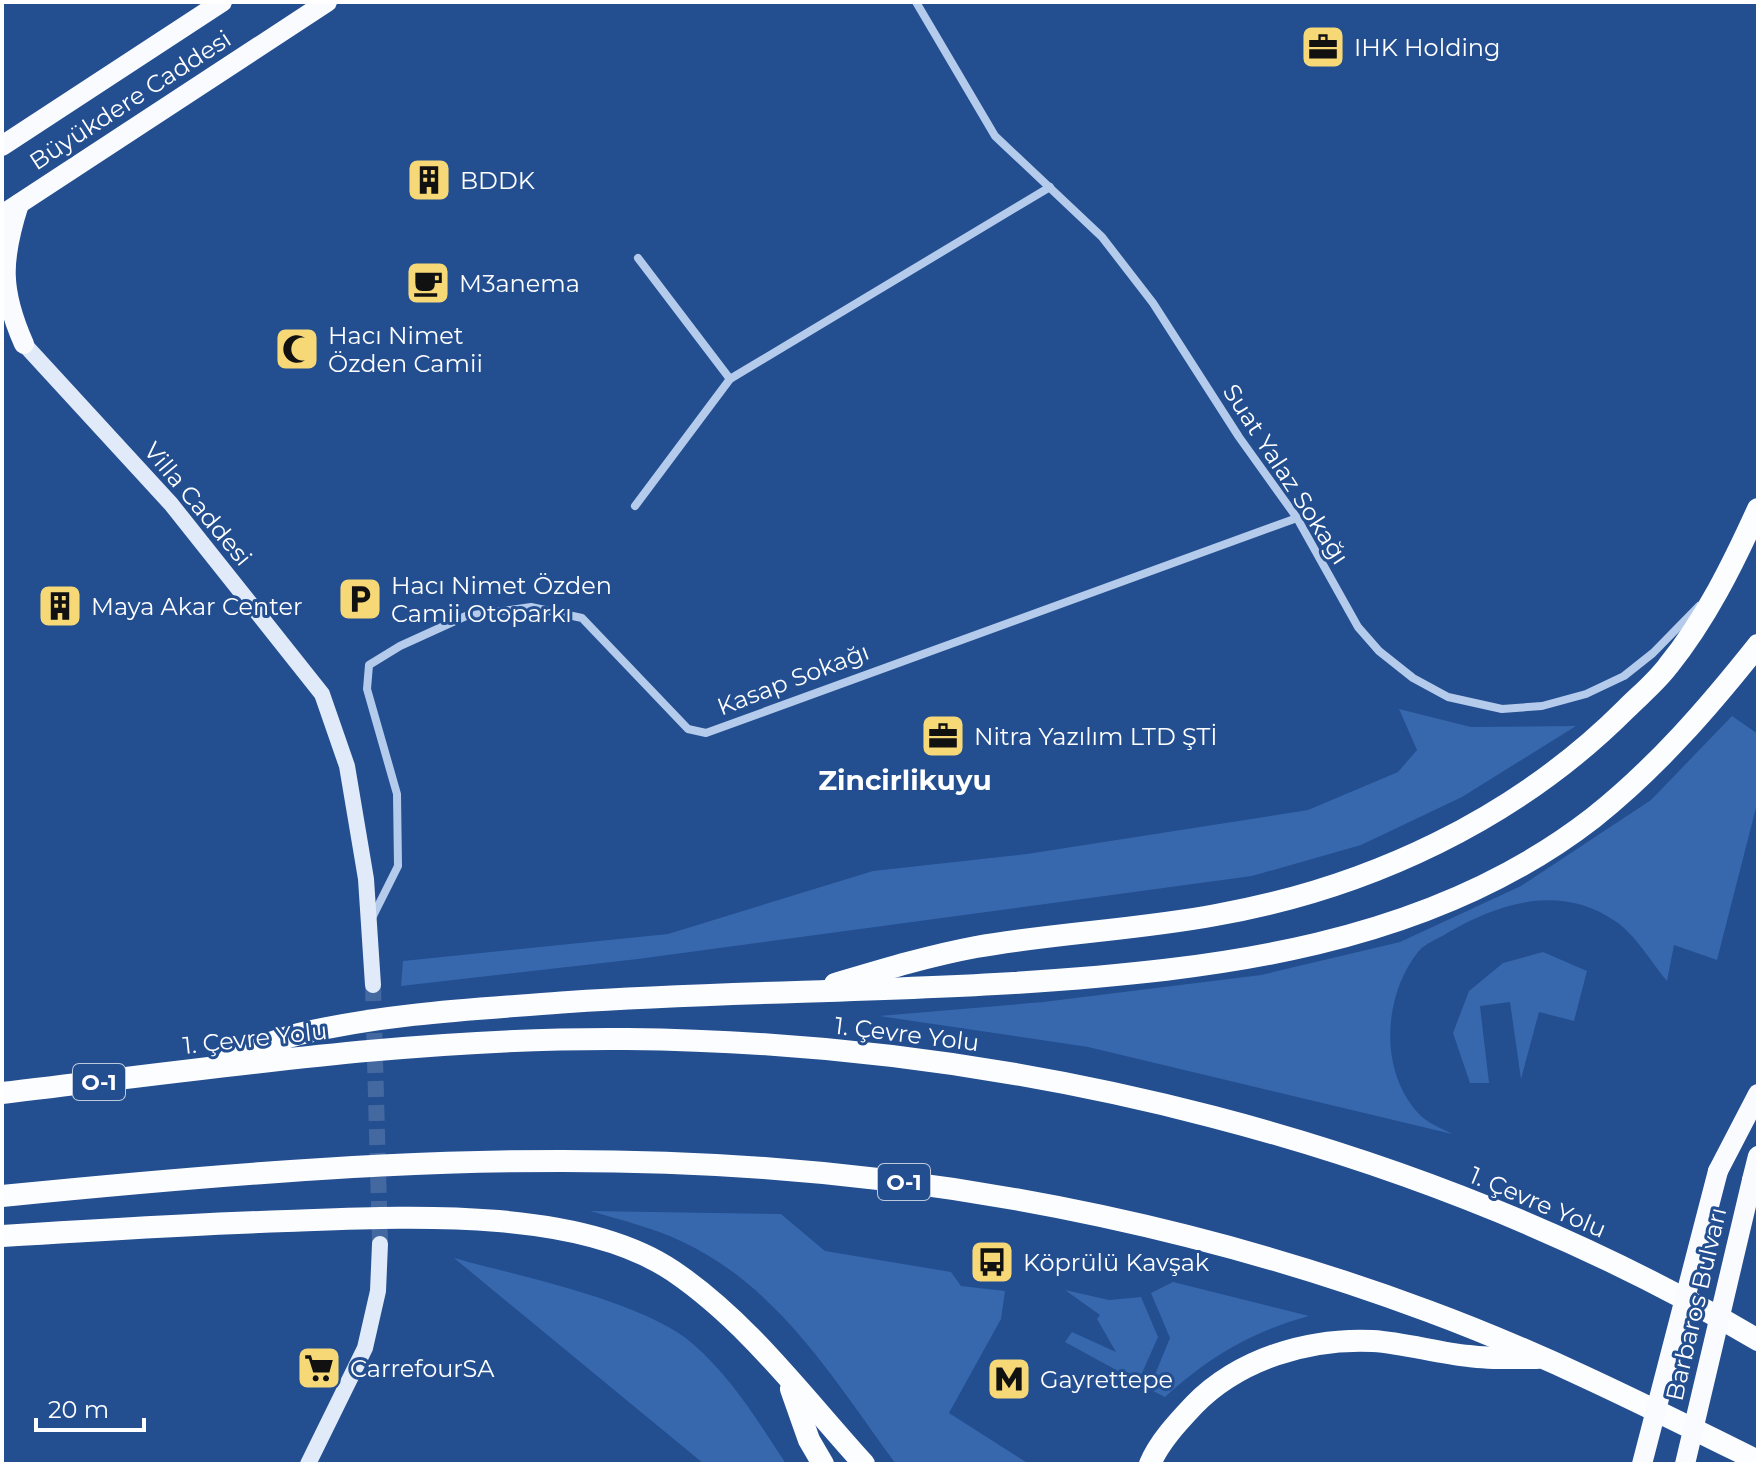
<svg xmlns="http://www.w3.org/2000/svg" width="1760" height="1466" viewBox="0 0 1760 1466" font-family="Montserrat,sans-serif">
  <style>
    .green { fill: #3767ad }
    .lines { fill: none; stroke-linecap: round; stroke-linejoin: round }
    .secondary-tunnel { stroke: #4469a1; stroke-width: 16; stroke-dasharray: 16 8; stroke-linecap: butt }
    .minor { stroke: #b4cbec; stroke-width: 8 }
    .secondary { stroke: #e0eaf9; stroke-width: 16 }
    .primary { stroke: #f9fbff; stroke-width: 20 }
    .trunk { stroke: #fcfdff; stroke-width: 22 }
    .primary-bridge { stroke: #f9fbff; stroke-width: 20 }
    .labels { text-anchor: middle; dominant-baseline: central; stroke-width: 6; stroke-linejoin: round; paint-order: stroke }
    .shield { fill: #234e90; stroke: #bdcade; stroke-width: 2 }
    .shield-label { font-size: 22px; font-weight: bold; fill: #fff }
    .poi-label { font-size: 24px; fill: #fff; stroke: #234e90; text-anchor: start }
    .street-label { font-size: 24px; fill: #fff; stroke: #234e90 }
    .quarter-label { font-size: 28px; font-weight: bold; fill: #fff; stroke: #234e90 }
  </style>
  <rect width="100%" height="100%" fill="#234e90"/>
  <g class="green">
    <path d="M 1399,709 L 1471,727 L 1576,726 L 1462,797 L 1361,845 L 1252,876 L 638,959 L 401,986 L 403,961 L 668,934 L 873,871 L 1027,854 L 1308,810 L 1398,772 L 1417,750 Z"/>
    <path d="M 1732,716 L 1758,734 L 1758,800 L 1717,960 L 1674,945 L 1667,981 C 1651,962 1635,934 1615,921 C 1561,884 1501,902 1449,932 C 1440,938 1425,943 1418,952 C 1383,996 1378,1073 1421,1116 C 1428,1123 1443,1129 1452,1134 L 1088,1047 L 879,1016 L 1043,1002 L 1261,975 L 1400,942 L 1521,886 L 1651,800 Z"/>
    <path d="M 1543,952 L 1587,971 L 1574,1021 L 1539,1012 L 1521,1079 L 1510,1002 L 1480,1006 L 1489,1083 L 1470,1083 L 1453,1033 L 1469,991 L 1503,963 Z"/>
    <path d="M 590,1211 L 781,1214 L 825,1251 L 951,1272 L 961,1286 L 1005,1291 L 1001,1319 L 949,1413 L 1029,1464 L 896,1464 C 834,1380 780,1288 683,1242 C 654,1228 621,1220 590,1211 Z"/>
    <path d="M 454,1258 C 518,1276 644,1301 693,1344 C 732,1378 758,1421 786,1464 L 704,1464 Z"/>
    <path d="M 1173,1282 L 1309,1316 C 1251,1332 1209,1357 1165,1397 L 1149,1389 L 1170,1338 L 1151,1293 Z"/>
    <path d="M 1065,1290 L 1109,1300 L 1141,1297 L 1158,1337 L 1138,1382 L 1065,1342 L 1072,1332 L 1116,1352 L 1097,1319 L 1100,1315 Z"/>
  </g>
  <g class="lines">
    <path class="secondary-tunnel" d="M 373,985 L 380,1244"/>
    <g class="minor">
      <path d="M 916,2 L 995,136 L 1102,237 L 1153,303 L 1239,437 L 1297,518 L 1358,627 L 1379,651 L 1413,678 L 1448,697 L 1502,709 L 1542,706 L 1586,694 L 1624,676 L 1653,653 L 1699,606"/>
      <path d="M 638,258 L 730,379"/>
      <path d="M 635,506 L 730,379 L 1050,187"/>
      <path d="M 372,918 L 398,866 L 397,794 L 367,689 L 369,665 L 400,646 L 466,616 L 531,607 L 582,618 L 688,729 L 706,733 L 1297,518"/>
    </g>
    <g class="secondary">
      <path d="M 24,344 L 171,504 L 322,694 L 347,766 L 366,879 L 373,985"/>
      <path d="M 308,1464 L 365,1348 L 378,1291 L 380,1244"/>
    </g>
    <g class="primary">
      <path d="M 2,146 L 222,2"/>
      <path d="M 19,204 C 1,260 0,290 24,344"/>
      <path d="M 2,215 L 327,2"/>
      <path d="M 1718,1171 L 1758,1094"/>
      <path d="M 1752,1180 L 1758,1156"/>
    </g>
    <g class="trunk">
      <path d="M 835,984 C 882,970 928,956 976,947 C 1055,933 1136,930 1216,915 C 1369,888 1516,819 1626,709 C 1640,695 1656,682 1668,666 C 1706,619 1733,564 1758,509"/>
      <path d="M 229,1059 C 252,1050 275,1040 299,1034 C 388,1013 478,1009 569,1002 C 717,992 866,992 1014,983 C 1215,970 1428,946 1593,818 C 1656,768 1708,708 1758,645"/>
      <path d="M 2,1093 C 209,1069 419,1037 627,1039 C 1017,1043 1422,1142 1758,1340"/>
      <path d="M 2,1196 C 254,1171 510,1149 764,1168 C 989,1184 1216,1232 1428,1311 C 1542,1353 1649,1407 1758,1461"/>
      <path d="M 2,1236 C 97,1230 192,1224 287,1221 C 399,1217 577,1206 673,1271 C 748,1322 803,1397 864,1464"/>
      <path d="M 791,1389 L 809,1440 L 823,1464"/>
      <path d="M 1150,1464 C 1159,1442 1178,1422 1194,1405 C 1239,1359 1308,1338 1373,1341 C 1405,1343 1437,1353 1469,1356 C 1491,1359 1514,1358 1537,1358"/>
    </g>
    <g class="primary-bridge">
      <path d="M 1642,1464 L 1718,1171"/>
      <path d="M 1685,1464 L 1752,1180"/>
    </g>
  </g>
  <defs>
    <g id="office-square" transform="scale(2.3)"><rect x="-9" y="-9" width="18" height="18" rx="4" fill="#f7d877" stroke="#234e90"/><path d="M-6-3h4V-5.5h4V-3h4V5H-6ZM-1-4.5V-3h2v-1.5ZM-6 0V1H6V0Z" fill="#111"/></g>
    <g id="building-square" transform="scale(2.3)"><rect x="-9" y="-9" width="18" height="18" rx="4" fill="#f7d877" stroke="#234e90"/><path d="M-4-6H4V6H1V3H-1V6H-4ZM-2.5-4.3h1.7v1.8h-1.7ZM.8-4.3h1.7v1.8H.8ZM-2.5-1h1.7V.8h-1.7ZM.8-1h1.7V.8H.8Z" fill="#111"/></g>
    <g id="cafe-square" transform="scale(2.3)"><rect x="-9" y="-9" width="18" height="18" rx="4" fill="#f7d877" stroke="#234e90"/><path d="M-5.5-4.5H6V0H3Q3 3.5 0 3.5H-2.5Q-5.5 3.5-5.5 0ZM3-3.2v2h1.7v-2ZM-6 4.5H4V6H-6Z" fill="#111"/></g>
    <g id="mosque-square" transform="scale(2.3)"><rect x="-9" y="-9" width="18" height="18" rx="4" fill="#f7d877" stroke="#234e90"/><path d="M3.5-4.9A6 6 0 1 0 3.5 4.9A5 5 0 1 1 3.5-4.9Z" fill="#111"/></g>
    <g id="parking-square" transform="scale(2.3)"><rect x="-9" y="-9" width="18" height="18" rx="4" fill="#f7d877" stroke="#234e90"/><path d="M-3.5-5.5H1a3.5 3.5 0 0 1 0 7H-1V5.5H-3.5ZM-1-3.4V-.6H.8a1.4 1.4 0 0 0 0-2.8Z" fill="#111"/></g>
    <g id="bus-square" transform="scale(2.3)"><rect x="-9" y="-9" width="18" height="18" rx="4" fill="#f7d877" stroke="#234e90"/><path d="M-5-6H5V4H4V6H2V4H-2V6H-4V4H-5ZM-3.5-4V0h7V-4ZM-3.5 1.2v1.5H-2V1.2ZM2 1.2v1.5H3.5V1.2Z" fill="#111"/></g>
    <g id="supermarket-square" transform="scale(2.3)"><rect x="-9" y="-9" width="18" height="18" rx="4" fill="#f7d877" stroke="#234e90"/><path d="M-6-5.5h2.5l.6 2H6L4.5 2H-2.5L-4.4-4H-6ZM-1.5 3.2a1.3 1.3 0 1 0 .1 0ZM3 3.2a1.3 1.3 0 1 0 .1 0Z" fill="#111"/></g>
    <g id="metro-square" transform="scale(2.3)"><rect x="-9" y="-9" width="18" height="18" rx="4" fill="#f7d877" stroke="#234e90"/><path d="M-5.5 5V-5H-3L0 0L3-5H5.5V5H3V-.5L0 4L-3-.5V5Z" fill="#111"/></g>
  </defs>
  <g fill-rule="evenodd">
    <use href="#office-square" x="1323" y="47"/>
    <use href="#building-square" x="429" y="180"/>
    <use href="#cafe-square" x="428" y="283"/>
    <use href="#mosque-square" x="297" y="349"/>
    <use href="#parking-square" x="360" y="599"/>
    <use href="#building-square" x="60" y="606"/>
    <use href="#office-square" x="943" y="736"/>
    <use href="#bus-square" x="992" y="1262"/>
    <use href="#supermarket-square" x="319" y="1368"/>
    <use href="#metro-square" x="1009" y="1379"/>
  </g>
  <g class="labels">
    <g class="shield">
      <rect x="73" y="1064" width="52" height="36" rx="6"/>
      <rect x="878" y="1164" width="52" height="36" rx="6"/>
    </g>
    <g class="shield-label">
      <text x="99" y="1082">O-1</text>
      <text x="904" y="1182">O-1</text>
    </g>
    <g class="poi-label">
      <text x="1354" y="47">IHK Holding</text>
      <text x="460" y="180">BDDK</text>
      <text x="459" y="283">M3anema</text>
      <text x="328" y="335">Hacı Nimet<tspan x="328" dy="28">Özden Camii</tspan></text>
      <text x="391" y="585">Hacı Nimet Özden<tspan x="391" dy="28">Camii Otoparkı</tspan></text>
      <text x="91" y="606">Maya Akar Center</text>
      <text x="974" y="736">Nitra Yazılım LTD ŞTİ</text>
      <text x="1023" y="1262">Köprülü Kavşak</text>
      <text x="350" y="1368">CarrefourSA</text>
      <text x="1040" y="1379">Gayrettepe</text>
    </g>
    <g class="street-label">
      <text transform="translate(130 100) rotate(-33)">Büyükdere Caddesi</text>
      <text transform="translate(1286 474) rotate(57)">Suat Yalaz Sokağı</text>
      <text transform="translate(198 504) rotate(50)">Villa Caddesi</text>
      <text transform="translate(793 679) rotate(-21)">Kasap Sokağı</text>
      <text transform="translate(907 1034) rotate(7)">1. Çevre Yolu</text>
      <text transform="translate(255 1038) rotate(-6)">1. Çevre Yolu</text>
      <text transform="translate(1538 1202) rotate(23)">1. Çevre Yolu</text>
      <text transform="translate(1696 1304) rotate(-77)">Barbaros Bulvarı</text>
    </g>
    <g class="quarter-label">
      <text x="905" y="780">Zincirlikuyu</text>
    </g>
  </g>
  <rect width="1760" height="1466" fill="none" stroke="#ffffff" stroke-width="8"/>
  <path d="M36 1418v12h108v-12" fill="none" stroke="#ffffff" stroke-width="4"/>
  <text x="48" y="1418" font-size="24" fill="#ffffff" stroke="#234e90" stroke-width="6" paint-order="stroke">20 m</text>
</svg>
